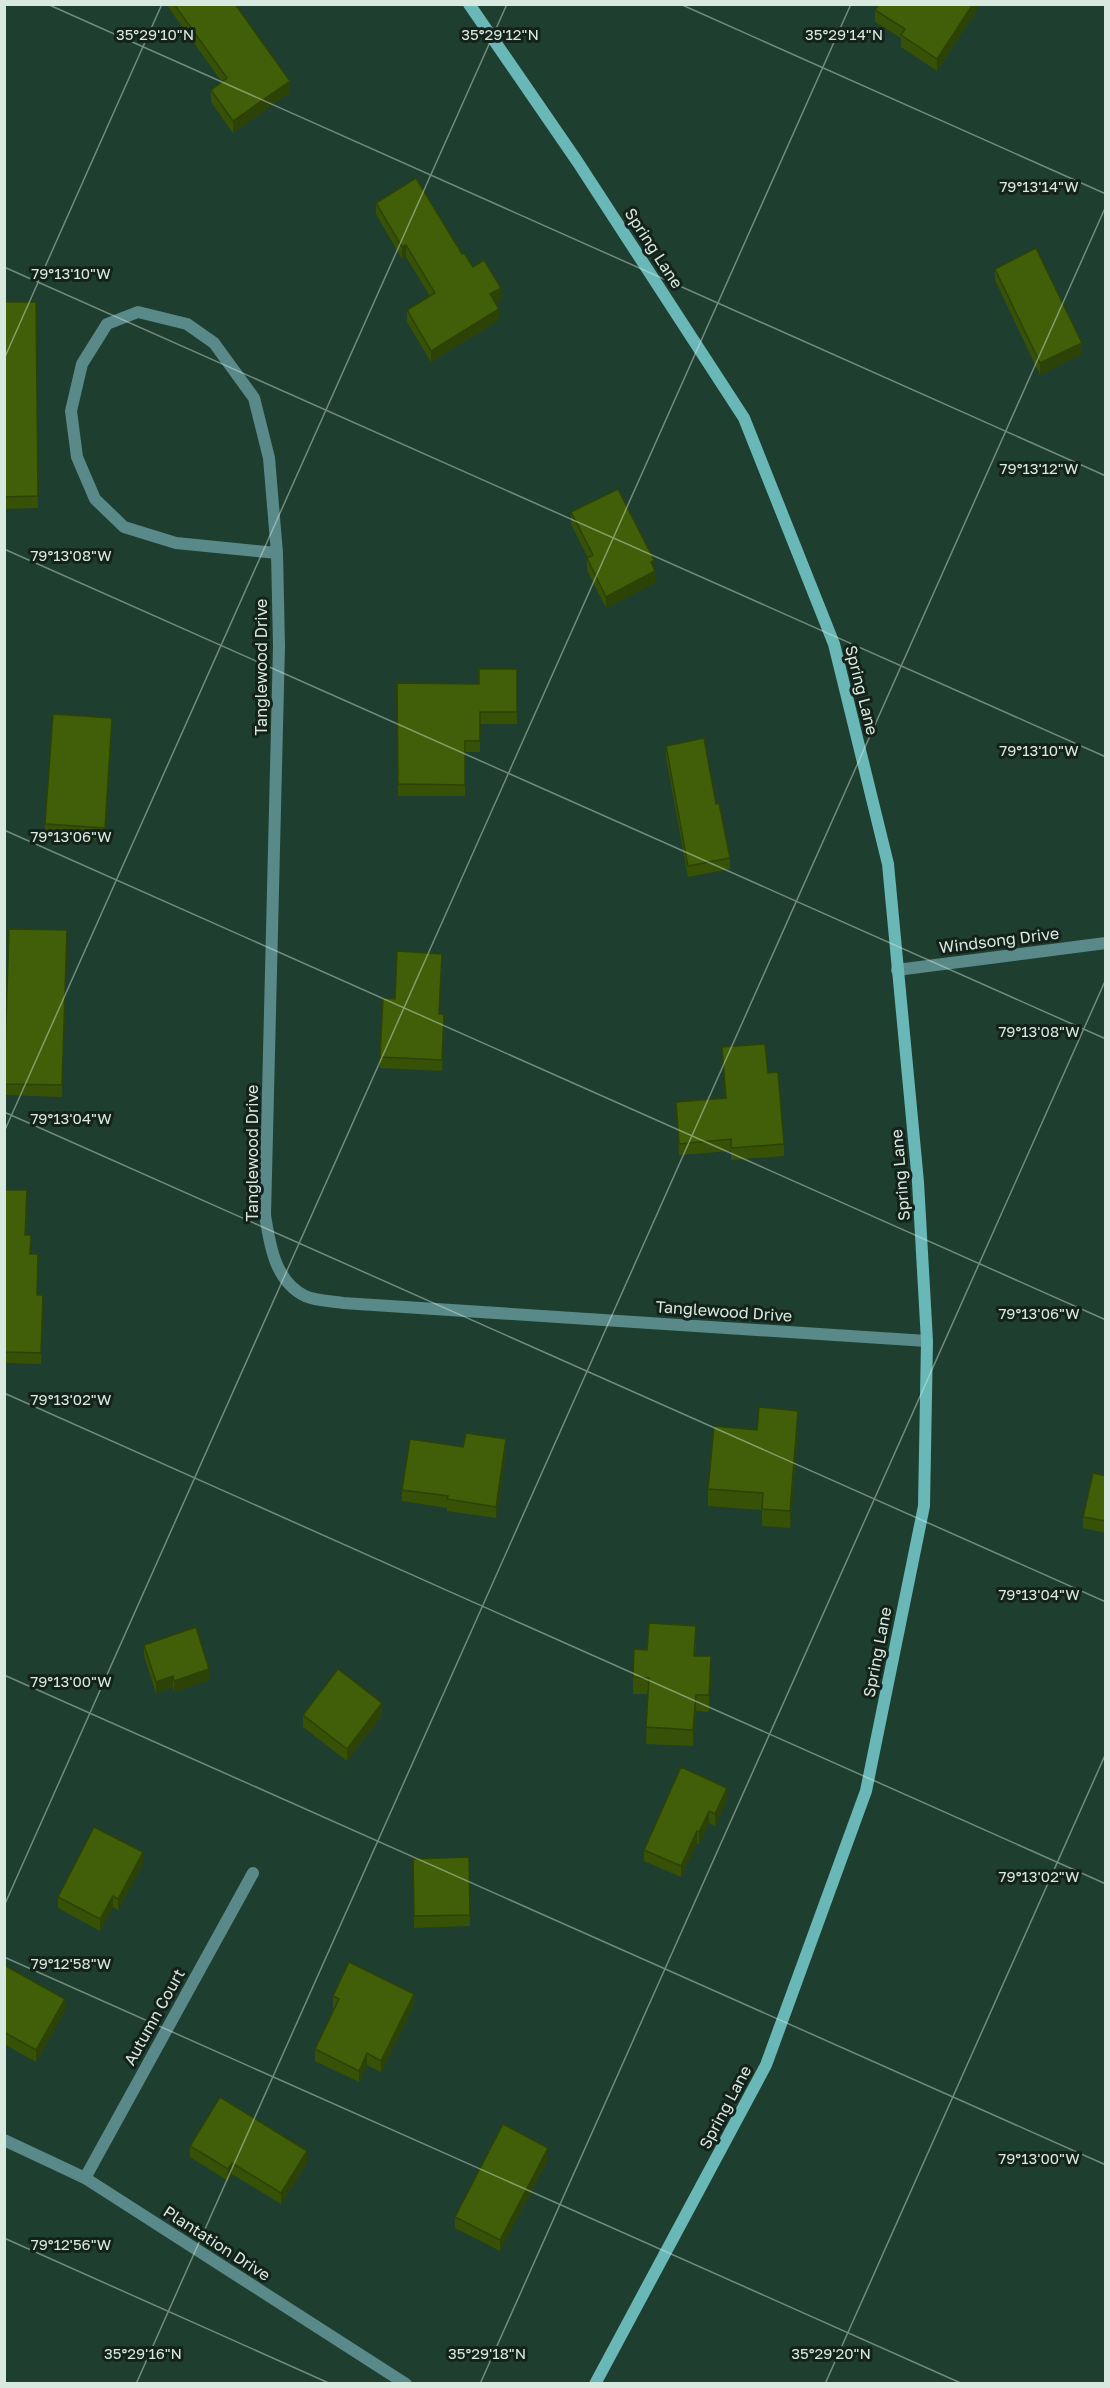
<svg xmlns="http://www.w3.org/2000/svg" width="1110" height="2388" viewBox="0 0 1110 2388" font-family="'Golos Text',sans-serif">
  <style>
    .lines { fill: none; stroke-linecap: round; stroke-linejoin: round }
    .street { stroke: #5a8989; stroke-width: 12 }
    .secondary { stroke: #69b7b7; stroke-width: 12 }
    .wall { fill: #375207 }
    .shaded-wall { fill: #2d4206 }
    .building { fill: #405f08; stroke: #2d4206; stroke-width: 1.5 }
    .ticks { fill: none; stroke: #d8eae0; stroke-width: 1.5; stroke-opacity: 0.45 }
    .labels { text-anchor: middle; dominant-baseline: central; stroke-width: 6; stroke-linejoin: round; paint-order: stroke }
    .street-label { font-size: 16px; fill: #d8eae0; stroke: #14221b }
    .ticks-label { font-size: 15px; text-anchor: middle; fill: #d8eae0; stroke: #14221b; stroke-width: 6; stroke-linejoin: round; paint-order: stroke }
  </style>
  <rect width="100%" height="100%" fill="#1e3e2f"/>
  <g class="lines">
    <g class="street">
      <path d="M 138,312 L 187,324 L 214,343 L 254,398 L 269,458 L 277,553 L 176,543 L 124,527 L 95,499 L 77,457 L 71,411 L 82,364 L 107,324 Z"/>
      <path d="M 277,553 L 279,646 L 265,1215 C 270,1246 275,1281 305,1296 C 316,1301 331,1301 343,1303 L 927,1341"/>
      <path d="M 897,970 L 1106,943"/>
      <path d="M 4,2140 L 85,2178 L 406,2384"/>
      <path d="M 85,2178 L 253,1873"/>
    </g>
    <path class="secondary" d="M 469,4 L 577,161 L 744,418 L 834,644 L 888,864 L 918,1182 L 927,1341 L 924,1506 L 866,1791 L 766,2065 L 595,2384"/>
  </g>
  <g class="wall">
    <path d="M 166,4 L 235,4 L 290,92 L 233,133 L 211,102 L 211,90 L 222,82 Z"/>
    <path d="M 977,4 L 977,10 L 937,71 L 901,47 L 901,38 L 875,22 L 875,10 Z"/>
    <path d="M 376,203 L 462,254 L 501,300 L 496,303 L 499,320 L 431,362 L 407,322 L 407,310 L 430,296 L 406,257 L 402,259 L 376,214 Z"/>
    <path d="M 995,269 L 1082,354 L 1040,375 L 995,280 Z"/>
    <path d="M 4,302 L 36,302 L 38,508 L 4,509 Z"/>
    <path d="M 571,512 L 654,568 L 655,583 L 606,608 L 587,570 L 587,558 L 588,558 L 571,524 Z"/>
    <path d="M 517,669 L 517,724 L 480,724 L 480,752 L 465,752 L 465,796 L 398,796 L 397,683 L 479,684 Z"/>
    <path d="M 112,729 L 105,840 L 45,836 L 45,824 Z"/>
    <path d="M 666,746 L 716,804 L 730,858 L 730,869 L 688,877 L 666,757 Z"/>
    <path d="M 67,942 L 62,1097 L 4,1095 L 4,1079 Z"/>
    <path d="M 442,965 L 439,1014 L 444,1026 L 442,1071 L 380,1068 L 380,1057 L 395,999 Z"/>
    <path d="M 722,1047 L 768,1073 L 784,1144 L 784,1156 L 731,1160 L 731,1151 L 679,1155 L 676,1102 L 725,1098 Z"/>
    <path d="M 4,1190 L 27,1202 L 26,1235 L 31,1254 L 37,1295 L 43,1295 L 41,1364 L 4,1363 Z"/>
    <path d="M 798,1428 L 790,1528 L 762,1526 L 762,1510 L 708,1506 L 708,1489 L 757,1430 Z"/>
    <path d="M 463,1447 L 506,1451 L 496,1518 L 447,1511 L 447,1508 L 402,1501 L 402,1490 Z"/>
    <path d="M 1106,1476 L 1106,1533 L 1083,1528 L 1083,1517 Z"/>
    <path d="M 696,1643 L 695,1656 L 711,1673 L 709,1712 L 696,1711 L 693,1746 L 646,1744 L 648,1694 L 633,1694 L 633,1677 L 647,1650 Z"/>
    <path d="M 144,1645 L 209,1680 L 174,1692 L 173,1687 L 156,1693 L 144,1656 Z"/>
    <path d="M 303,1715 L 382,1715 L 347,1761 L 303,1727 Z"/>
    <path d="M 727,1799 L 715,1826 L 709,1823 L 699,1844 L 697,1843 L 681,1877 L 644,1861 L 644,1850 Z"/>
    <path d="M 469,1857 L 470,1926 L 414,1928 L 413,1859 Z"/>
    <path d="M 143,1864 L 118,1910 L 113,1907 L 100,1931 L 58,1908 L 58,1897 Z"/>
    <path d="M 4,1965 L 65,2011 L 36,2062 L 4,2044 Z"/>
    <path d="M 333,1996 L 414,2005 L 381,2072 L 367,2065 L 359,2082 L 315,2061 L 315,2049 L 334,2008 L 333,2008 Z"/>
    <path d="M 190,2146 L 307,2163 L 281,2204 L 232,2174 L 228,2181 L 190,2157 Z"/>
    <path d="M 548,2159 L 500,2251 L 455,2228 L 455,2217 Z"/>
  </g>
  <g class="shaded-wall">
    <path d="M 973,4 L 977,4 L 977,10 L 937,71 L 937,59 Z"/>
    <path d="M 290,81 L 290,92 L 233,133 L 233,121 Z"/>
    <path d="M 406,245 L 406,257 L 402,259 L 402,247 Z"/>
    <path d="M 501,288 L 501,300 L 490,306 L 490,294 Z"/>
    <path d="M 499,309 L 499,320 L 431,362 L 431,351 Z"/>
    <path d="M 1082,343 L 1082,354 L 1040,375 L 1040,363 Z"/>
    <path d="M 654,560 L 655,583 L 606,608 L 606,597 Z"/>
    <path d="M 112,718 L 112,729 L 105,840 L 105,828 Z"/>
    <path d="M 798,1411 L 798,1428 L 790,1528 L 790,1511 Z"/>
    <path d="M 506,1439 L 506,1451 L 496,1518 L 496,1507 Z"/>
    <path d="M 711,1656 L 711,1673 L 709,1712 L 709,1695 Z"/>
    <path d="M 209,1669 L 209,1680 L 174,1692 L 174,1681 Z"/>
    <path d="M 173,1676 L 173,1687 L 156,1693 L 156,1682 Z"/>
    <path d="M 696,1695 L 696,1711 L 693,1746 L 693,1730 Z"/>
    <path d="M 382,1703 L 382,1715 L 347,1761 L 347,1749 Z"/>
    <path d="M 727,1788 L 727,1799 L 715,1826 L 715,1814 Z"/>
    <path d="M 709,1811 L 709,1823 L 699,1844 L 699,1832 Z"/>
    <path d="M 697,1831 L 697,1843 L 681,1877 L 681,1866 Z"/>
    <path d="M 143,1852 L 143,1864 L 118,1910 L 118,1899 Z"/>
    <path d="M 113,1896 L 113,1907 L 100,1931 L 100,1919 Z"/>
    <path d="M 414,1994 L 414,2005 L 381,2072 L 381,2061 Z"/>
    <path d="M 65,1999 L 65,2011 L 36,2062 L 36,2050 Z"/>
    <path d="M 367,2053 L 367,2065 L 359,2082 L 359,2071 Z"/>
    <path d="M 548,2148 L 548,2159 L 500,2251 L 500,2240 Z"/>
    <path d="M 307,2151 L 307,2163 L 281,2204 L 281,2193 Z"/>
    <path d="M 232,2163 L 232,2174 L 228,2181 L 228,2169 Z"/>
  </g>
  <g class="building">
    <path d="M 174,4 L 235,4 L 290,81 L 233,121 L 211,90 L 227,78 Z"/>
    <path d="M 879,4 L 973,4 L 937,59 L 901,35 L 905,29 L 875,10 Z"/>
    <path d="M 416,178 L 462,254 L 464,253 L 473,267 L 484,260 L 501,288 L 490,294 L 499,309 L 431,351 L 407,310 L 435,293 L 406,245 L 402,247 L 376,203 Z"/>
    <path d="M 1036,248 L 1082,343 L 1040,363 L 995,269 Z"/>
    <path d="M 4,302 L 36,302 L 38,496 L 4,497 Z"/>
    <path d="M 618,489 L 654,560 L 651,562 L 655,571 L 606,597 L 587,558 L 593,555 L 571,512 Z"/>
    <path d="M 479,669 L 517,669 L 517,712 L 480,712 L 480,741 L 465,741 L 465,785 L 398,784 L 397,683 L 479,684 Z"/>
    <path d="M 53,714 L 112,718 L 105,828 L 45,824 Z"/>
    <path d="M 704,738 L 716,804 L 719,803 L 730,858 L 688,866 L 666,746 Z"/>
    <path d="M 9,929 L 67,930 L 62,1085 L 4,1084 Z"/>
    <path d="M 397,951 L 442,954 L 439,1014 L 444,1014 L 442,1060 L 380,1057 L 383,998 L 395,999 Z"/>
    <path d="M 765,1044 L 768,1073 L 778,1072 L 784,1144 L 731,1148 L 731,1139 L 679,1144 L 676,1102 L 726,1098 L 722,1047 Z"/>
    <path d="M 4,1190 L 27,1190 L 25,1235 L 31,1235 L 30,1254 L 38,1254 L 37,1295 L 43,1295 L 41,1353 L 4,1352 Z"/>
    <path d="M 759,1407 L 798,1411 L 790,1511 L 762,1509 L 763,1493 L 708,1489 L 714,1426 L 757,1430 Z"/>
    <path d="M 466,1433 L 506,1439 L 496,1507 L 447,1499 L 448,1496 L 402,1490 L 410,1439 L 463,1447 Z"/>
    <path d="M 1093,1473 L 1106,1476 L 1106,1521 L 1083,1517 Z"/>
    <path d="M 649,1623 L 696,1626 L 694,1656 L 711,1656 L 709,1695 L 696,1695 L 693,1730 L 646,1727 L 649,1678 L 633,1677 L 634,1649 L 647,1650 Z"/>
    <path d="M 196,1627 L 209,1669 L 174,1681 L 173,1676 L 156,1682 L 144,1645 Z"/>
    <path d="M 338,1669 L 382,1703 L 347,1749 L 303,1715 Z"/>
    <path d="M 681,1767 L 727,1788 L 715,1814 L 709,1811 L 699,1832 L 697,1831 L 681,1866 L 644,1850 Z"/>
    <path d="M 94,1827 L 143,1852 L 118,1899 L 113,1896 L 100,1919 L 58,1897 Z"/>
    <path d="M 469,1857 L 470,1915 L 414,1916 L 413,1859 Z"/>
    <path d="M 349,1962 L 414,1994 L 381,2061 L 367,2053 L 359,2071 L 315,2049 L 339,1999 L 333,1996 Z"/>
    <path d="M 4,1965 L 65,1999 L 36,2050 L 4,2032 Z"/>
    <path d="M 220,2097 L 307,2151 L 281,2193 L 232,2163 L 228,2169 L 190,2146 Z"/>
    <path d="M 503,2124 L 548,2148 L 500,2240 L 455,2217 Z"/>
  </g>
  <path class="ticks" d="M 47,4 L 1106,476M 680,4 L 1106,194M 4,267 L 1106,757M 4,359 L 162,4M 4,549 L 1106,1039M 4,830 L 1106,1320M 4,1112 L 1106,1602M 4,1132 L 507,4M 4,1393 L 1106,1884M 4,1675 L 1106,2165M 4,1906 L 851,4M 4,1957 L 963,2384M 4,2238 L 331,2384M 136,2384 L 1106,206M 480,2384 L 1106,979M 825,2384 L 1106,1753"/>
  <g class="labels">
    <g class="street-label">
      <text transform="translate(654 248) rotate(57)">Spring Lane</text>
      <text transform="translate(261 667) rotate(-90)">Tanglewood Drive</text>
      <text transform="translate(862 690) rotate(76)">Spring Lane</text>
      <text transform="translate(999 940) rotate(-7)">Windsong Drive</text>
      <text transform="translate(252 1153) rotate(-90)">Tanglewood Drive</text>
      <text transform="translate(900 1175) rotate(-95)">Spring Lane</text>
      <text transform="translate(724 1311) rotate(4)">Tanglewood Drive</text>
      <text transform="translate(877 1652) rotate(-79)">Spring Lane</text>
      <text transform="translate(154 2017) rotate(-61)">Autumn Court</text>
      <text transform="translate(725 2107) rotate(-62)">Spring Lane</text>
      <text transform="translate(217 2243) rotate(33)">Plantation Drive</text>
    </g>
  </g>
  <g class="ticks-label">
    <text x="500" y="40">35°29'12"N</text>
    <text x="844" y="40">35°29'14"N</text>
    <text x="155" y="40">35°29'10"N</text>
    <text x="1039" y="192">79°13'14"W</text>
    <text x="71" y="279">79°13'10"W</text>
    <text x="1039" y="474">79°13'12"W</text>
    <text x="71" y="561">79°13'08"W</text>
    <text x="1039" y="756">79°13'10"W</text>
    <text x="71" y="842">79°13'06"W</text>
    <text x="1039" y="1037">79°13'08"W</text>
    <text x="71" y="1124">79°13'04"W</text>
    <text x="1039" y="1319">79°13'06"W</text>
    <text x="71" y="1405">79°13'02"W</text>
    <text x="1039" y="1600">79°13'04"W</text>
    <text x="71" y="1687">79°13'00"W</text>
    <text x="1039" y="1882">79°13'02"W</text>
    <text x="71" y="1969">79°12'58"W</text>
    <text x="1039" y="2164">79°13'00"W</text>
    <text x="71" y="2250">79°12'56"W</text>
    <text x="143" y="2359">35°29'16"N</text>
    <text x="487" y="2359">35°29'18"N</text>
    <text x="831" y="2359">35°29'20"N</text>
  </g>
  <rect width="1110" height="2388" fill="none" stroke="#d8eae0" stroke-width="12"/>
</svg>
